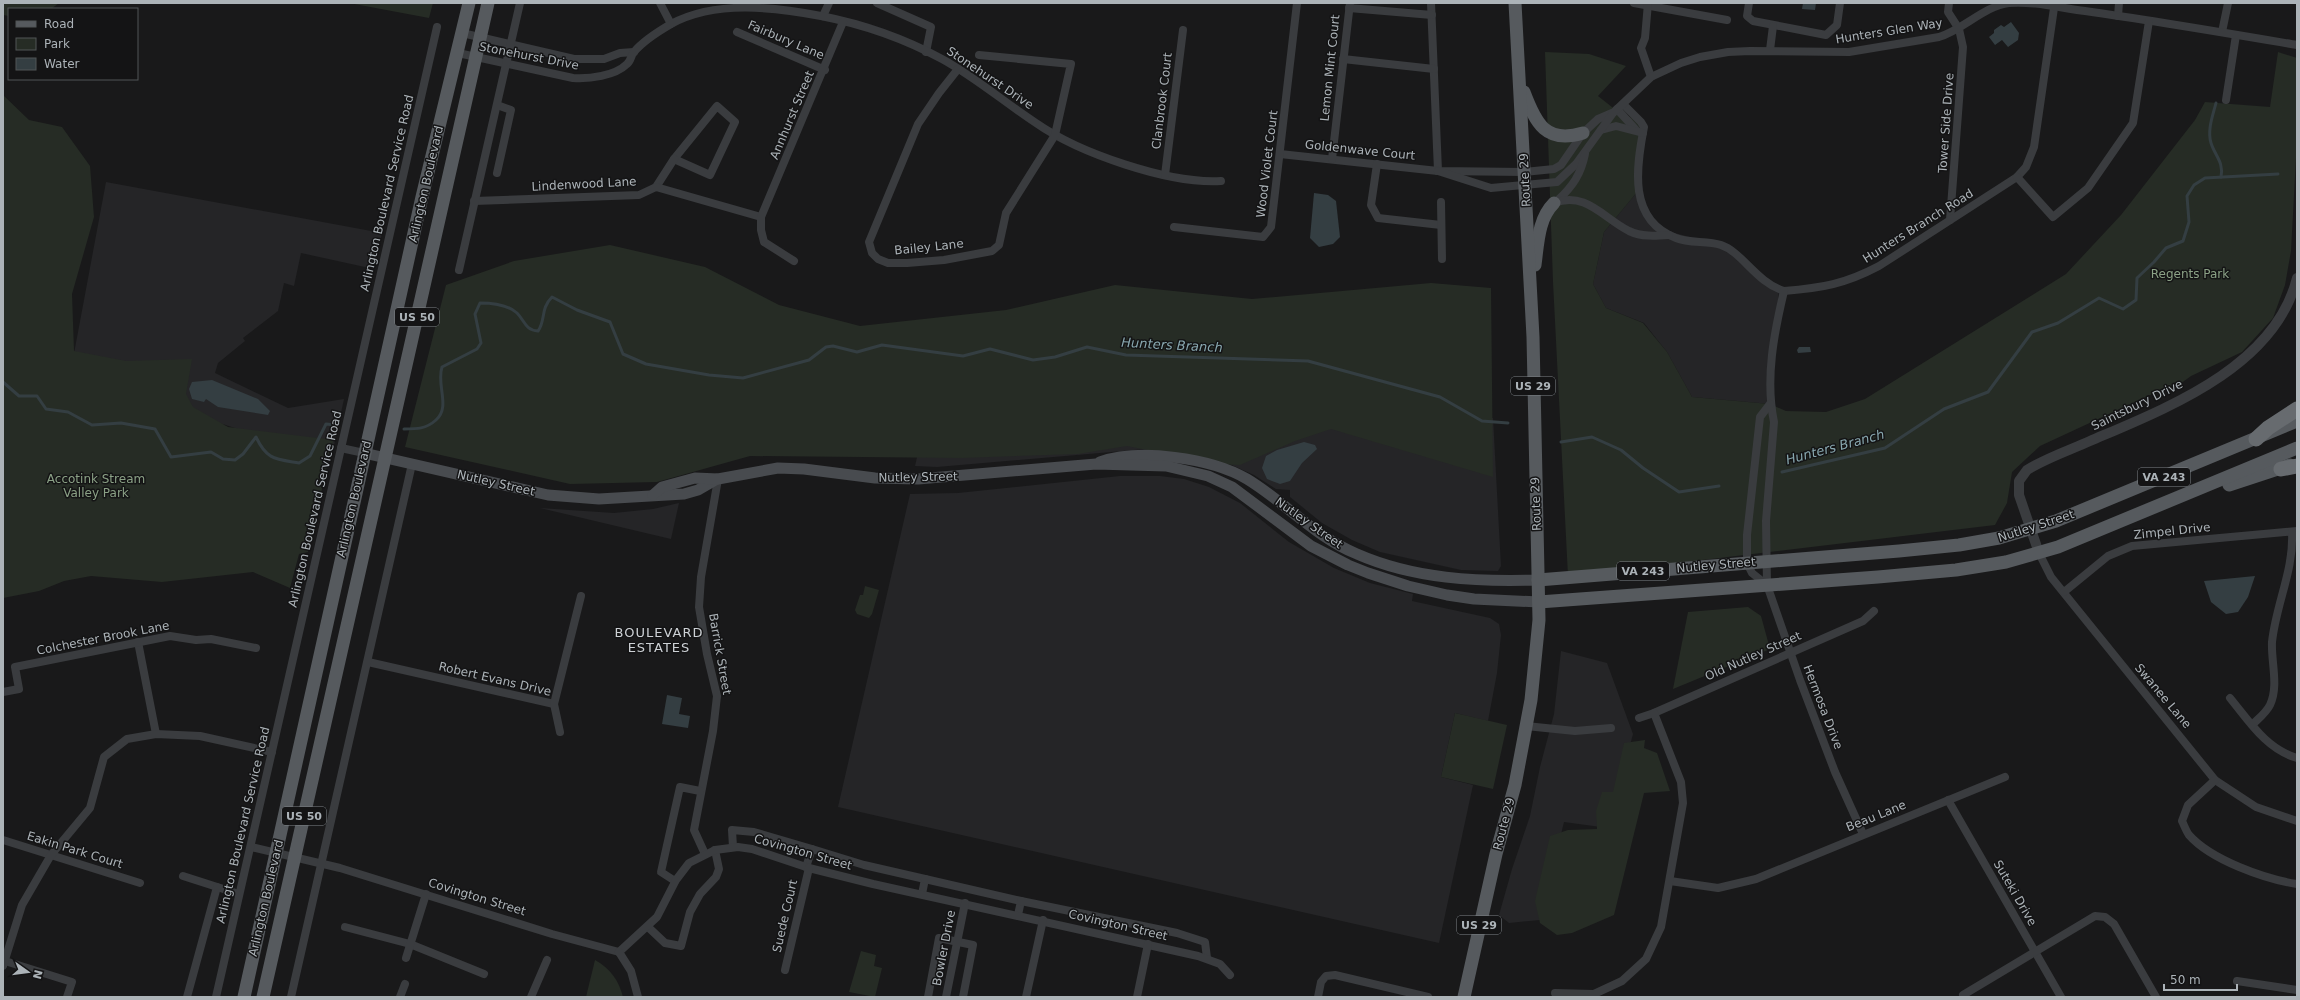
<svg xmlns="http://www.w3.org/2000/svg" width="2300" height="1000" viewBox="0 0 2300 1000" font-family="'DejaVu Sans',sans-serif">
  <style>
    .built { fill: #252527 }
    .green { fill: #262c25 }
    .water { fill: #343e42 }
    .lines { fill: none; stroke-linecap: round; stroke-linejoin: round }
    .stream { stroke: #343e42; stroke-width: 3 }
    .minor { stroke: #3a3c3f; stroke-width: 8 }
    .tertiary { stroke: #3a3c3f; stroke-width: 10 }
    .secondary { stroke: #484b4f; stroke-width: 11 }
    .primary { stroke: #565a5e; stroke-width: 13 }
    .motorway { stroke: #676b6f; stroke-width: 15 }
    .labels { text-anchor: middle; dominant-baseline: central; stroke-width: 3; stroke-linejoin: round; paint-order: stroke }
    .shield { fill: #141415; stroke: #7e8387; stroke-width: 1 }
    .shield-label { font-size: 11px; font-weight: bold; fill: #acb3b8 }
    .street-label { font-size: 12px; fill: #acb3b8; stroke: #141415 }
    .park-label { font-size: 12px; fill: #8ba186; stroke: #141415 }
    .water-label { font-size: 13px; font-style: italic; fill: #88a7af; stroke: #141415 }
    .neighbourhood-label { font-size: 13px; letter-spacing: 1px; fill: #cdd1d5; stroke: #141415 }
  </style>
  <rect width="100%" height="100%" fill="#19191a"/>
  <g class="built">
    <path d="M 106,182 L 382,233 L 374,269 L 301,253 L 294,286 L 284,283 L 278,311 L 243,338 L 245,341 L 218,363 L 215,373 L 288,408 L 344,399 L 331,459 L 70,375 Z"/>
    <path d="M 1638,191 L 1659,229 L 1721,245 L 1779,289 L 1770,404 L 1692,397 L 1667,352 L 1644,323 L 1606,308 L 1593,284 L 1604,232 Z"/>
    <path d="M 939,361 L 1493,418 L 1501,566 L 1498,571 L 1461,570 L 1380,552 L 1352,540 L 1322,523 L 1290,497 L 1290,490 L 1276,489 L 1254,475 L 1227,463 L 1146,449 L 937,467 L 915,466 Z"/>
    <path d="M 1120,476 L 1160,476 L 1184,479 L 1209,487 L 1240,503 L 1289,542 L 1334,568 L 1370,583 L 1413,594 L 1412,601 L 1490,618 L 1499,624 L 1501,635 L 1497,673 L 1488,721 L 1455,713 L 1441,777 L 1473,785 L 1439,943 L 838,807 L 910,494 L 958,493 Z"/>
    <path d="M 679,503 L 671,539 L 540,508 L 614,513 L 653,509 Z"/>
    <path d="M 1561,651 L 1607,663 L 1633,734 L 1608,828 L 1564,822 L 1540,920 L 1509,923 L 1499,915 L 1512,869 L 1530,816 L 1540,767 L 1554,714 Z"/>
  </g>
  <g class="green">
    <path d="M 3,3 L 59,3 L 51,9 L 9,9 L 9,16 L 3,15 Z"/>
    <path d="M 349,3 L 433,3 L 429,18 Z"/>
    <path d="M 1545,52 L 1589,54 L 1626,66 L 1598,96 L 1617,111 L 1641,122 L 1638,191 L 1604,232 L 1593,284 L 1606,308 L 1643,323 L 1667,352 L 1692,397 L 1770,404 L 1786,411 L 1826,412 L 1865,399 L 2066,274 L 2121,215 L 2195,120 L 2205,102 L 2270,107 L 2278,52 L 2297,58 L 2297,139 L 2291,251 L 2285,285 L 2273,318 L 2242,352 L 2191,376 L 2180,384 L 2165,388 L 2040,446 L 2012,472 L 2007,503 L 1995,525 L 1568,576 L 1553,282 Z"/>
    <path d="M 3,95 L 29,120 L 62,127 L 90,166 L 94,217 L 72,294 L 74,351 L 126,361 L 192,359 L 186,394 L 193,407 L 228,427 L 334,440 L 325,465 L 327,466 L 308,552 L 299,554 L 290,588 L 253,572 L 162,582 L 91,576 L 64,581 L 39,591 L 3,598 Z"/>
    <path d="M 610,245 L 705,267 L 779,305 L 860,326 L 1006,310 L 1115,285 L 1252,299 L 1431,283 L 1491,288 L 1493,477 L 1331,429 L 1295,441 L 1240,465 L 1218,464 L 1127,446 L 1078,454 L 961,458 L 750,456 L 657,482 L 570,484 L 405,447 L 446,285 L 514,261 Z"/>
    <path d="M 865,586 L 879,590 L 872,614 L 869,618 L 857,614 L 855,610 L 860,595 L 863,595 Z"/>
    <path d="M 1748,607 L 1761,616 L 1770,649 L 1673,689 L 1688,612 Z"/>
    <path d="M 1455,713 L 1507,725 L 1493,789 L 1441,777 Z"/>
    <path d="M 1645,740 L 1644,748 L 1657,753 L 1670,791 L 1644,793 L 1614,915 L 1572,933 L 1557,935 L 1540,923 L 1535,901 L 1550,836 L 1568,830 L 1597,829 L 1596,811 L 1602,792 L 1613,792 L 1624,743 Z"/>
    <path d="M 861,951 L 876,955 L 874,966 L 882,968 L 875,997 L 849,992 Z"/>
    <path d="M 595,960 C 610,968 619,981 623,997 L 586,997 Z"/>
  </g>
  <g class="water">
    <path d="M 1803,3 L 1816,3 L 1815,10 L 1802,9 Z"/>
    <path d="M 2011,22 L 2019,33 L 2018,40 L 2008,47 L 2002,40 L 1995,45 L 1989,37 L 1994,33 L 1994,30 L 2001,25 L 2004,27 Z"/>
    <path d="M 1314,193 L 1328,195 L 1336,201 L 1340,237 L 1333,244 L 1319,247 L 1310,238 Z"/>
    <path d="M 1799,347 L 1810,347 L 1811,352 L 1798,353 L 1797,350 Z"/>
    <path d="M 212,380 L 258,399 L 270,411 L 268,415 L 218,407 L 206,399 L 204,402 L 192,399 L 189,389 L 192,382 Z"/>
    <path d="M 1304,442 L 1315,445 L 1317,449 L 1302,463 L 1290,481 L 1280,484 L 1267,479 L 1262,468 L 1266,456 L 1277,450 Z"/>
    <path d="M 2255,576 L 2248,597 L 2238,612 L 2226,614 L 2211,602 L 2204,581 Z"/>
    <path d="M 667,695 L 682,698 L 679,714 L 690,716 L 688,728 L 662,724 Z"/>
  </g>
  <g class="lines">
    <g class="stream">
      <path d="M 2216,103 C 2213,115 2207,130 2211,143 C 2215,156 2224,162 2221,177"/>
      <path d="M 3,382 L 19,396 L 37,396 L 46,409 L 68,412 L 92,425 L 121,423 L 155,429 L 171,457 L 211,452 L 223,459 L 235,460 L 243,454 L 256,437 C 267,460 275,459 299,463 L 310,456 L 326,424 L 336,425"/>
      <path d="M 404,429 C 417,429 426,429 436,420 C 451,407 436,385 442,367 L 477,349 L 481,343 L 475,314 L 480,303 C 492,303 508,305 517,313 C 525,321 525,330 538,331 C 546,320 540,309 552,297 L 577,310 L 610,322 L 623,354 L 646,364 L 709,375 L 743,378 L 809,360 L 826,347 L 833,346 L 857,352 L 882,345 L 963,356 L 990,349 L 1033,360 L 1055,357 L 1087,347 L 1126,355 L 1308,361 L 1440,397 L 1482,421 L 1508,423"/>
      <path d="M 1561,442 L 1592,437 L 1621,450 L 1643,468 L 1679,492 L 1719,486"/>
      <path d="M 1782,472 L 1885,448 L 1944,409 L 1988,392 L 2032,332 L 2058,323 L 2099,298 L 2123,309 L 2136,300 L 2137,278 L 2154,262 L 2166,248 L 2183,241 L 2189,222 L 2187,196 L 2194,185 L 2205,178 L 2278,174"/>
    </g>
    <g class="minor">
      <path d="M 660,3 L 671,24"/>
      <path d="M 877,3 L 931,27 L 926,52"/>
      <path d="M 1431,3 L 1438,171"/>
      <path d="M 1634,3 L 1727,20"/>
      <path d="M 1648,3 L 1645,38 L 1641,48 L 1651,77"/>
      <path d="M 1749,3 L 1747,16 L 1753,21 L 1826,35 L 1837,25 L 1840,3"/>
      <path d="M 1949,3 L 1948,12 L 1959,29 L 1963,47 L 1950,220"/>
      <path d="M 1349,8 L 1432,15"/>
      <path d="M 823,16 L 829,3"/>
      <path d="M 2118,16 L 2119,3"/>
      <path d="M 737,32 L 825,70"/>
      <path d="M 2222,32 L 2228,3"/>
      <path d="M 462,33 L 574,59 L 604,59 L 620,53 L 634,52"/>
      <path d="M 1770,50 L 1773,26"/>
      <path d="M 458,53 L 573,78 C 589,79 615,76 627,64 C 631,61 631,55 634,52 C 643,41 659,31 671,24 C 715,0 774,7 821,16 C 862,24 905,39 942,59 C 975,77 1004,102 1036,123 C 1079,153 1168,184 1221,181"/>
      <path d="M 1343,59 L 1434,69"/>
      <path d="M 958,69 L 939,93 L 918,124 L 869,242 L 872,253 L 878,259 L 888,263 L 907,263 L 944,260 L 992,251 L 999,245 L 1006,213 L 1055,135 L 1071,64 L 979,55"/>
      <path d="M 2226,100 L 2236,35"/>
      <path d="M 1623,104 L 1641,122 L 1644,127 C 1636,168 1628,220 1676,238 C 1690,244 1707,240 1721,245 C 1742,252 1756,282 1784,291 C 1822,288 1845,284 1879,266 L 2017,177 L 2026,167 L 2034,147 L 2054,8"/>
      <path d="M 497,105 L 511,110 L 497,173"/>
      <path d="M 717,106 L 735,122 L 710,175 L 674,159 Z"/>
      <path d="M 1617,109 L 1636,130"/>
      <path d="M 1601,130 L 1616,126 L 1643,133"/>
      <path d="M 1280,154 L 1438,171 L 1524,172 L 1554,169 L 1561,165 L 1583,133 L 1598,119 L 1612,113"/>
      <path d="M 1332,159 L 1350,3"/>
      <path d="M 1377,164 L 1371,205 L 1378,218 L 1441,225"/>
      <path d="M 1438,171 L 1491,188 L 1557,182 L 1576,164 L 1613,113 L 1651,77 L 1681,63 L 1700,57 L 1728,52 L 1750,51 L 1849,52 L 1939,37 C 1963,30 1984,6 2009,3 C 2034,1 2060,8 2085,11 C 2156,21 2226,33 2297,45"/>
      <path d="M 1165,175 L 1183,30"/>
      <path d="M 2017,177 L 2053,217 L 2088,188 L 2133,123 L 2149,21"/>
      <path d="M 656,187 L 674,159"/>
      <path d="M 1558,200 C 1573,186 1581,174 1585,154"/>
      <path d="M 474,201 L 639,195 L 656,187 L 761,217"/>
      <path d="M 1441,202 L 1442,259"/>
      <path d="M 1554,203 C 1586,191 1603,218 1629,231 C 1642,237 1655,236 1669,235"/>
      <path d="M 1174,227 L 1263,237 L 1271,227 L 1297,3"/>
      <path d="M 794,261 L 764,242 L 761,230 L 761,217 L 843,22"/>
      <path d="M 459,270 L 520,3"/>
      <path d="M 1784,291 C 1774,333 1765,379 1774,422 L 1766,521 L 1767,585 L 1800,680 L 1835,772 L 1863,834"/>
      <path d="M 341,448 L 364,453"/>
      <path d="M 2039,553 L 2051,577 L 2215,780 L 2256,807 L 2297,821"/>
      <path d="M 1767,585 L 1752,573 L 1747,563 L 1747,535 L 1760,417 L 1770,404"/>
      <path d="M 2064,592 L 2108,556 L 2132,546 L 2297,531"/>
      <path d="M 138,642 L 156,734"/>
      <path d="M 368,662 L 554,704"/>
      <path d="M 3,692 L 19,689 L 15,667 L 170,636 L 196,640 L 211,639 L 256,648"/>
      <path d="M 2230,698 C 2249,721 2266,749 2297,758"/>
      <path d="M 1639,718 L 1654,713 L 1863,621 L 1874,611"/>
      <path d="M 2252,725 C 2258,719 2266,713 2270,705 C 2279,686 2271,662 2272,642 C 2276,604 2294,570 2292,532"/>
      <path d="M 1526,726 L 1575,731 L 1611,728"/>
      <path d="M 560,732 L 554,704 L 581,596"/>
      <path d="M 2215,780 L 2188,805 L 2182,821 C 2184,825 2186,831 2189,835 C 2211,860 2265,879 2297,884"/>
      <path d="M 1948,800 L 2061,997"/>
      <path d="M 3,840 L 140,883"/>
      <path d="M 251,847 L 340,868 L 552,934 L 619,952"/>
      <path d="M 733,847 L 732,830 L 754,832 L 812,849 L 806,867"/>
      <path d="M 812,849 L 864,865 L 925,879 L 922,894"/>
      <path d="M 705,854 L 694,830 L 713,731 L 717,696 L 707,654 L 699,607 L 701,577 L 718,479"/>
      <path d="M 183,876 L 239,894"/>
      <path d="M 925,879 L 1021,901 L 1018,915"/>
      <path d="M 675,881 L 661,872 L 680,787 L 700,791"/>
      <path d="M 1670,881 L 1718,888 L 1756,879 L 2005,777"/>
      <path d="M 1021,901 L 1177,933 L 1205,942 L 1207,958"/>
      <path d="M 345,927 L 410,944 L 484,974"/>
      <path d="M 648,927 L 665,943 L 681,946 L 690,912 L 700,894 L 716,877 L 719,869 L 715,850"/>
      <path d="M 619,952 L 657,917 L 676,880 L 689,863 L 715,850 L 738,847 L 752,849 L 809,868 L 873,884 L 1198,956 L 1220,964 L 1230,975"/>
      <path d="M 619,952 L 631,971 L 638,997"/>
      <path d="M 406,958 L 426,894"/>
      <path d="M 5,961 L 72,982 L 67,997"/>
      <path d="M 3,966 L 22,905 L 51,855 L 90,808 L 104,757 L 127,739 L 156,734 L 200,736 L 272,752"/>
      <path d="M 785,970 L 809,868"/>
      <path d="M 2237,981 L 2297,990"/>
      <path d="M 1555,993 L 1594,994 L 1622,981 L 1646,959 L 1661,927 L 1683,803 L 1681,782 L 1654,713"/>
      <path d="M 1963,995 L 2095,916 L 2105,917 L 2114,924 L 2156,997"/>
      <path d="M 187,997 L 217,887"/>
      <path d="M 216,997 L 437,27"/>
      <path d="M 291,997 L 412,464"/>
      <path d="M 400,997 L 405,984"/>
      <path d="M 531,997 L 547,960"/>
      <path d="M 928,997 L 939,938 L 973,945 L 963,997"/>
      <path d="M 946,997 L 965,903"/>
      <path d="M 1026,997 L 1043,920"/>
      <path d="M 1137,997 L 1148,944"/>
      <path d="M 1318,997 L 1321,982 L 1326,976 L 1335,975 L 1428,997"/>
    </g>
    <path class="tertiary" d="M 2039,553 L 2019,495 L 2019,481 L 2027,470 C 2046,458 2070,450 2090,441 C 2167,408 2275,367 2297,278"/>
    <g class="secondary">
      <path d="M 364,453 L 548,495 L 599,499 L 684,494 L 698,490 L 717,479"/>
      <path d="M 1100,462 C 1139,448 1211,458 1247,479 C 1285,502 1315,537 1357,554 C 1414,579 1477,582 1538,580"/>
      <path d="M 653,495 L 662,487 L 695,478 L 718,479 L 778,468 L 804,469 L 875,478 L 918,479 L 1096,464 L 1166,466 L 1208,476 L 1232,487 L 1311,546 L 1348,565 L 1368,573 L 1408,586 L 1447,595 L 1474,599 L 1539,602"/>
    </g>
    <g class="primary">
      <path d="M 1524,92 C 1536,124 1546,144 1583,133"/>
      <path d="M 1535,265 C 1538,243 1538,219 1554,203"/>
      <path d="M 2229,485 L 2290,465"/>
      <path d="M 1538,580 L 1899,551 L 1959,545 L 1999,538 L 2056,521 L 2297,421"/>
      <path d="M 1539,602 L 1878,577 L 1956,570 L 2006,562 L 2058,547 L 2297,448"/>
      <path d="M 244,997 L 422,197 L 469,3"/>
      <path d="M 263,997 L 488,3"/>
      <path d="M 1464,997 L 1496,854 L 1515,785 L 1531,700 L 1539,620 L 1533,337 L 1515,3"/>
    </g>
    <g class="motorway">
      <path d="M 2256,439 L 2268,428 L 2297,409"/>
      <path d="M 2281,469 L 2297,466"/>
    </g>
  </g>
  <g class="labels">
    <g class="shield">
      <rect x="395" y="308" width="44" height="18" rx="3"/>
      <rect x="1511" y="377" width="44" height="18" rx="3"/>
      <rect x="2138" y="468" width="52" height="18" rx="3"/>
      <rect x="1617" y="562" width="52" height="18" rx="3"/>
      <rect x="282" y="807" width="44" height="18" rx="3"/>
      <rect x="1457" y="916" width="44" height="18" rx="3"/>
    </g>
    <g class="shield-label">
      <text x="417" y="317">US 50</text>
      <text x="1533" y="386">US 29</text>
      <text x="2164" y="477">VA 243</text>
      <text x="1643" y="571">VA 243</text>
      <text x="304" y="816">US 50</text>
      <text x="1479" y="925">US 29</text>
    </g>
    <g class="street-label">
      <text transform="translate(1889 31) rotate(-9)">Hunters Glen Way</text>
      <text transform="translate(786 40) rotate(23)">Fairbury Lane</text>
      <text transform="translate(529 56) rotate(11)">Stonehurst Drive</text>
      <text transform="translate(1330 68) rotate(-84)">Lemon Mint Court</text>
      <text transform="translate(990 78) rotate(34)">Stonehurst Drive</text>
      <text transform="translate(1162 101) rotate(-83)">Clanbrook Court</text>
      <text transform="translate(792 115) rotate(-67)">Annhurst Street</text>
      <text transform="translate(1946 123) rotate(-86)">Tower Side Drive</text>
      <text transform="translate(1360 150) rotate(6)">Goldenwave Court</text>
      <text transform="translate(1267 164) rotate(-83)">Wood Violet Court</text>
      <text transform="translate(1525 180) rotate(-93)">Route 29</text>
      <text transform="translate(426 184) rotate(-77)">Arlington Boulevard</text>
      <text transform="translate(584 184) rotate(-3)">Lindenwood Lane</text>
      <text transform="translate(387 193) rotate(-77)">Arlington Boulevard Service Road</text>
      <text transform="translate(1918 226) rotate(-32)">Hunters Branch Road</text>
      <text transform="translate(929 247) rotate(-6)">Bailey Lane</text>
      <text transform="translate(2137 405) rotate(-26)">Saintsbury Drive</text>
      <text transform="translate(918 477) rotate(-1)">Nutley Street</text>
      <text transform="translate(496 483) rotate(13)">Nutley Street</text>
      <text transform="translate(354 499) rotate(-77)">Arlington Boulevard</text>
      <text transform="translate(1536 504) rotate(-92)">Route 29</text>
      <text transform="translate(315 509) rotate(-77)">Arlington Boulevard Service Road</text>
      <text transform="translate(1309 523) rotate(35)">Nutley Street</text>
      <text transform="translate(2036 526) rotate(-18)">Nutley Street</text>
      <text transform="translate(2172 531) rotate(-6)">Zimpel Drive</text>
      <text transform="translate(1716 565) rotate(-5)">Nutley Street</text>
      <text transform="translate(103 638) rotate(-11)">Colchester Brook Lane</text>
      <text transform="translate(720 654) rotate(80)">Barrick Street</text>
      <text transform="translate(1753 656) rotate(-24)">Old Nutley Street</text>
      <text transform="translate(495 679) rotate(13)">Robert Evans Drive</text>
      <text transform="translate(2163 696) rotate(50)">Swanee Lane</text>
      <text transform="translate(1823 707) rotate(69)">Hermosa Drive</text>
      <text transform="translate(1876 816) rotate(-22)">Beau Lane</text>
      <text transform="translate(1504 824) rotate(-75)">Route 29</text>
      <text transform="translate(243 825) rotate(-77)">Arlington Boulevard Service Road</text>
      <text transform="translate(75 850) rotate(17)">Eakin Park Court</text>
      <text transform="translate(803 852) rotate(16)">Covington Street</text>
      <text transform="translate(2015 893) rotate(60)">Suteki Drive</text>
      <text transform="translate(477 897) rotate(17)">Covington Street</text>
      <text transform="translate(266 898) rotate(-77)">Arlington Boulevard</text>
      <text transform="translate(785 916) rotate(-77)">Suede Court</text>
      <text transform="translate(1118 925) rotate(13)">Covington Street</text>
      <text transform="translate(944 948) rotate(-79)">Bowler Drive</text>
    </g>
    <g class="park-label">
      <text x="2190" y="274">Regents Park</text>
      <text x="96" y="479">Accotink Stream<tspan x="96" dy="14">Valley Park</tspan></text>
    </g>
    <g class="water-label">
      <text transform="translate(1172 345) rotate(3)">Hunters Branch</text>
      <text transform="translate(1835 447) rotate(-15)">Hunters Branch</text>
    </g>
    <g class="neighbourhood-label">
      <text x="659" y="632">BOULEVARD<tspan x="659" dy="15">ESTATES</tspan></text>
    </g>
  </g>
  <rect width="2300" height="1000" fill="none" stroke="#acb3b8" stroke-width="8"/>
  <rect x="8" y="8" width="130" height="72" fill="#141415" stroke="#515456"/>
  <rect x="16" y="21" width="20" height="6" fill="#565a5e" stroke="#515456"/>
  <text x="44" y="28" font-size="12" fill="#acb3b8">Road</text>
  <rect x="16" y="38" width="20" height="12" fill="#262c25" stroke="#515456"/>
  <text x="44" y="48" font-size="12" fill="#acb3b8">Park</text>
  <rect x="16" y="58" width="20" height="12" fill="#343e42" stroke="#515456"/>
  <text x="44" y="68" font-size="12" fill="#acb3b8">Water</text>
  <g transform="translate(28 972) rotate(104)" stroke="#141415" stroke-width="3" paint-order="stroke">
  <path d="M0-3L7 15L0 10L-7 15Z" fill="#acb3b8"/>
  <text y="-6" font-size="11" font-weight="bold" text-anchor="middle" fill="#acb3b8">N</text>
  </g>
  <path d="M2164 984v6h73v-6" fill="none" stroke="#acb3b8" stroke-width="2"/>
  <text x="2170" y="984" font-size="12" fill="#acb3b8" stroke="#141415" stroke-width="3" paint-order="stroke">50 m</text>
</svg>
